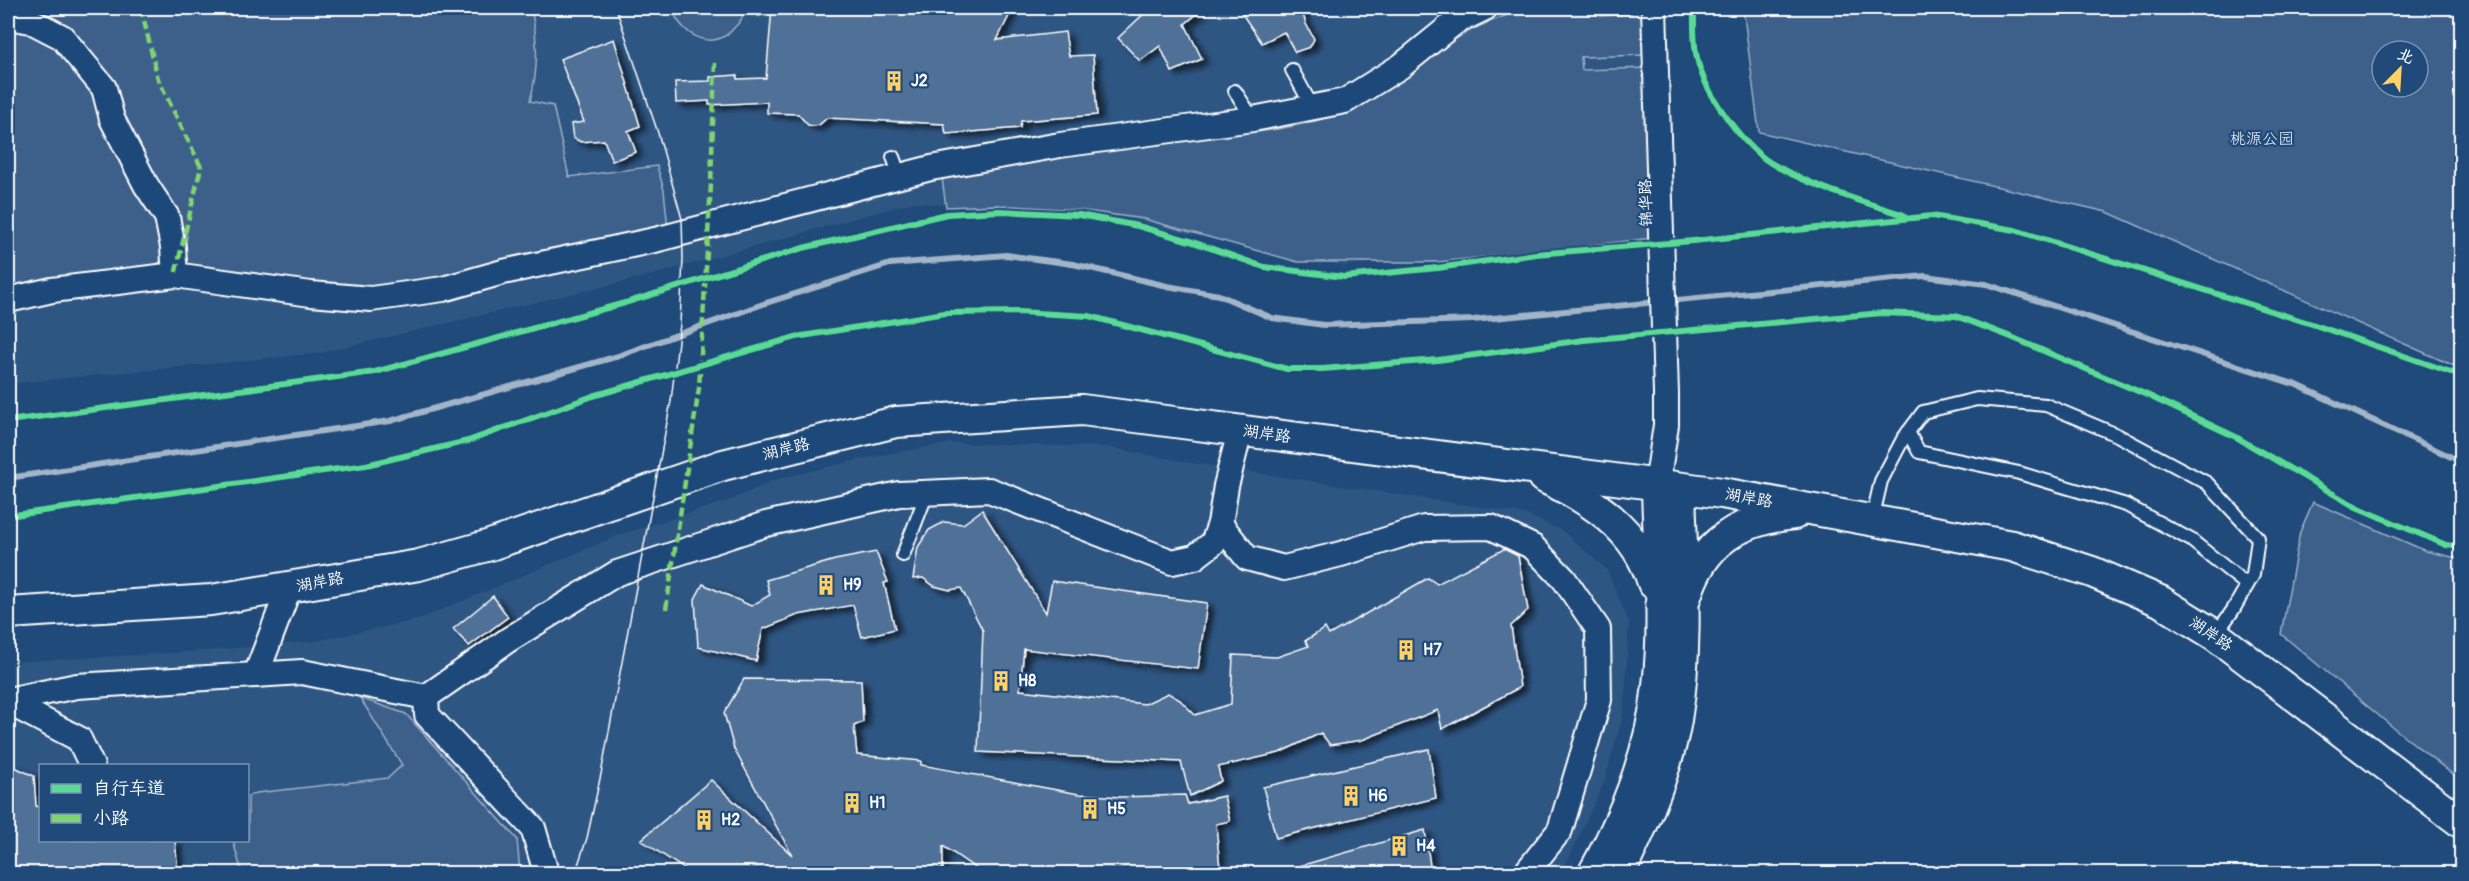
<svg xmlns="http://www.w3.org/2000/svg" width="2469" height="881" viewBox="0 0 2469 881" font-family="Pangolin,'LXGW WenKai TC',sans-serif">
  <style>
    .built { fill: #2e5683; fill-rule: evenodd }
    .green { fill: #3c618b; stroke: #9eb0c5; stroke-width: 1.5; fill-rule: evenodd }
    .lines { fill: none; stroke-linecap: round; stroke-linejoin: round }
    .stream { stroke: #a3b5c8; stroke-width: 6 }
    .building { fill: #507197; stroke: #fff; stroke-width: 1.5; filter: url(#shadow) }
    .service-casing { stroke: #fff; stroke-width: 16 }
    .minor-casing { stroke: #fff; stroke-width: 28 }
    .tertiary-casing { stroke: #fff; stroke-width: 34 }
    .service { stroke: #1f4a7a; stroke-width: 12 }
    .minor { stroke: #1f4a7a; stroke-width: 24 }
    .tertiary { stroke: #1f4a7a; stroke-width: 30 }
    .tram { stroke: #fff; stroke-width: 1.5 }
    .quiet { stroke: #7fd670; stroke-width: 4.5; stroke-dasharray: 9 4.5; stroke-linecap: butt }
    .cycleway-casing { stroke: #1f4a7a; stroke-width: 10 }
    .cycleway { stroke: #5adb95; stroke-width: 6 }
    .labels { text-anchor: middle; dominant-baseline: central; stroke-width: 4.5; stroke-linejoin: round; paint-order: stroke }
    .poi-label { font-size: 16px; font-weight: bold; fill: #fff; stroke: #1f4a7a; text-anchor: start }
    .park-label { font-size: 16px; fill: #d8dfe8; stroke: #1f4a7a }
    .street-label { font-size: 16px; fill: #fff; stroke: #1f4a7a }
  </style>
  <defs>
    <filter id="shadow"><feDropShadow dx="6" dy="4" stdDeviation="3" flood-color="#0009"/></filter>
  </defs>
  <rect width="100%" height="100%" fill="#1f4a7a"/>
  <filter id="ink" filterUnits="userSpaceOnUse"><feTurbulence type="fractalNoise" baseFrequency=".0167" numOctaves="2"/><feDisplacementMap in="SourceGraphic" scale="12" xChannelSelector="R" yChannelSelector="G"/><feConvolveMatrix kernelMatrix="1 2 1 2 8 2 1 2 1" color-interpolation-filters="sRGB"/></filter>
  <g filter="url(#ink)">
    <g class="built">
      <path d="M 8,8 L 1640,8 L 1647,230 L 1344,266 L 1169,230 L 914,202 L 648,276 L 320,353 L 8,384 Z"/>
      <path d="M 950,443 L 1107,447 L 1186,462 L 1525,514 L 1563,531 L 1607,570 L 1629,622 L 1624,712 L 1605,780 L 1562,873 L 8,874 L 8,662 L 205,651 L 316,641 L 417,620 L 622,534 L 731,500 L 774,480 L 861,459 ZM 40,766 L 248,766 L 248,840 L 40,840 Z"/>
    </g>
    <g class="green">
      <path d="M 8,8 L 531,8 C 538,42 539,66 530,101 L 553,106 L 569,177 L 657,166 L 664,190 L 668,229 L 405,284 L 359,289 L 259,274 L 210,270 L 188,264 L 183,257 L 187,236 L 157,193 L 95,60 Z"/>
      <path d="M 672,8 L 745,8 C 744,17 740,22 734,28 C 712,54 680,34 672,8 Z"/>
      <path d="M 1526,8 L 1600,8 L 1601,16 L 1631,14 L 1631,8 L 1644,8 L 1646,55 L 1581,57 L 1582,70 L 1647,68 L 1653,238 L 1438,262 L 1298,262 L 1144,219 L 1079,210 L 996,205 L 946,207 L 942,178 C 1015,165 1088,152 1162,142 C 1225,134 1291,134 1350,109 C 1391,93 1420,63 1456,39 C 1478,25 1502,17 1526,8 Z"/>
      <path d="M 1743,8 L 2461,8 L 2461,369 L 2107,212 L 1759,132 ZM 2382,51 L 2418,51 L 2418,87 L 2382,87 Z"/>
      <path d="M 8,24 L 63,46 L 95,84 L 156,217 L 167,252 L 154,269 L 8,291 Z"/>
      <path d="M 2313,502 L 2426,551 L 2461,559 L 2461,781 L 2390,725 L 2281,634 L 2300,532 Z"/>
      <path d="M 360,698 L 406,714 L 517,839 L 520,873 L 242,873 L 233,841 L 248,840 L 248,796 L 256,793 L 388,778 L 402,765 Z"/>
    </g>
    <g class="lines">
      <g class="stream">
        <path d="M 1667,301 L 1925,276 L 1986,284 L 2297,385 L 2462,462"/>
        <path d="M 8,478 L 390,421 L 615,357 L 766,303 L 890,264 L 1006,255 L 1073,264 L 1167,286 L 1219,295 L 1272,318 L 1324,325 L 1473,320 L 1657,302"/>
      </g>
    </g>
    <g class="building">
      <path d="M 772,8 L 1013,8 L 997,40 L 1065,32 L 1069,56 L 1093,55 L 1097,115 L 1021,121 L 1020,128 L 946,134 L 944,124 L 827,118 L 819,125 L 814,126 L 808,125 L 798,114 L 767,113 L 767,102 L 709,105 L 709,101 L 676,103 L 675,82 L 710,81 L 710,77 L 737,75 L 737,79 L 766,78 Z"/>
      <path d="M 1150,8 L 1204,8 L 1185,24 L 1202,59 L 1172,72 L 1160,46 L 1140,61 L 1118,38 Z"/>
      <path d="M 1238,8 L 1301,8 L 1306,24 L 1314,39 L 1310,47 L 1295,52 L 1284,32 L 1262,43 Z"/>
      <path d="M 614,39 L 640,126 L 628,131 L 636,152 L 612,161 L 604,140 L 581,142 L 573,138 L 571,124 L 584,122 L 560,59 Z"/>
      <path d="M 982,510 L 1046,613 L 1052,581 L 1207,603 L 1198,669 L 1024,649 L 1020,690 L 1145,704 L 1168,693 L 1180,700 L 1195,715 L 1231,704 L 1233,655 L 1277,657 L 1309,646 L 1305,641 L 1325,628 L 1329,635 L 1428,578 L 1437,584 L 1504,549 L 1518,556 L 1528,610 L 1511,626 L 1520,687 L 1442,729 L 1438,710 L 1362,740 L 1330,745 L 1321,733 L 1279,753 L 1218,767 L 1221,781 L 1190,796 L 1181,762 L 978,752 L 983,631 L 961,588 L 950,590 L 934,586 L 923,578 L 913,579 L 918,547 L 929,530 L 944,522 L 963,524 Z"/>
      <path d="M 876,552 L 888,582 L 884,583 L 895,629 L 862,637 L 853,605 L 798,615 L 763,629 L 756,661 L 698,647 L 695,599 L 703,584 L 751,606 L 770,595 L 766,580 L 835,560 Z"/>
      <path d="M 493,596 L 508,617 L 469,646 L 453,629 Z"/>
      <path d="M 744,679 L 861,680 L 863,722 L 854,726 L 857,755 L 921,761 L 921,765 L 1079,794 L 1120,797 L 1185,795 L 1188,804 L 1224,796 L 1230,821 L 1216,824 L 1220,869 L 1205,873 L 989,873 L 981,872 L 943,846 L 943,869 L 924,873 L 690,873 L 641,840 L 711,780 L 792,855 L 734,749 L 724,713 Z"/>
      <path d="M 1429,749 L 1436,798 L 1276,838 L 1263,787 Z"/>
      <path d="M 8,764 L 34,776 L 36,806 L 40,807 L 40,840 L 175,840 L 178,873 L 8,873 Z"/>
      <path d="M 1425,830 L 1431,873 L 1290,873 L 1289,869 Z"/>
    </g>
    <g class="lines">
      <g class="service-casing">
        <g id="service">
          <path d="M 1292,70 L 1313,108"/>
          <path d="M 1235,91 L 1253,119"/>
          <path d="M 893,157 L 900,176"/>
          <path d="M 1908,432 L 1919,452 L 2019,473 L 2126,505 L 2191,540 L 2247,585"/>
          <path d="M 1872,520 L 1881,481 L 1903,439 L 1923,412 L 1977,399 L 2046,405 L 2117,435 L 2207,483 L 2258,538 L 2253,575 L 2233,610 L 2215,635"/>
          <path d="M 903,555 L 927,493"/>
        </g>
      </g>
      <g class="minor-casing">
        <g id="minor">
          <path d="M 1654,8 L 1666,393 L 1666,425 L 1657,485"/>
          <path d="M 8,17 L 31,21 L 62,37 L 104,88 L 112,119 L 146,185 L 167,217 L 173,247 L 175,275"/>
          <path d="M 8,300 L 52,290 L 175,275 L 311,294 L 371,299 L 443,289 L 503,272 L 655,240 L 931,168 L 1060,145 L 1253,119 L 1345,101 L 1401,66 L 1454,23 L 1485,8"/>
          <path d="M 1220,524 L 1247,558 L 1284,568 L 1341,554 L 1424,528 L 1491,527 L 1533,547 L 1564,579 L 1598,629 L 1599,700 L 1560,830 L 1525,874"/>
          <path d="M 256,675 L 289,588"/>
          <path d="M 8,700 L 77,686 L 302,672 L 426,697"/>
          <path d="M 8,702 L 79,739 L 92,766"/>
          <path d="M 543,874 L 545,869 L 533,828 L 427,715 L 426,697 L 508,640 L 617,573 L 766,524 L 899,494 L 989,490 L 1172,562 L 1195,557 L 1213,543 L 1220,524 L 1226,486 L 1240,431"/>
        </g>
      </g>
      <g class="tertiary-casing">
        <g id="tertiary">
          <path d="M 1543,477 C 1592,500 1637,529 1653,583"/>
          <path d="M 1686,596 C 1703,541 1739,520 1794,514"/>
          <path d="M 8,613 L 211,600 L 419,565 L 490,545 L 723,465 L 896,422 L 1082,410 L 1722,493 L 2012,546 L 2092,572 L 2160,601 L 2215,635 L 2462,823"/>
          <path d="M 1593,874 C 1626,815 1651,753 1658,685 C 1666,620 1658,551 1657,485"/>
          <path d="M 1619,874 C 1642,828 1668,770 1676,720 C 1689,644 1682,565 1680,488"/>
        </g>
      </g>
      <use href="#service" class="service"/>
      <use href="#minor" class="minor"/>
      <use href="#tertiary" class="tertiary"/>
      <path class="tram" d="M 575,874 L 587,838 L 601,774 L 671,401 L 680,324 L 683,258 L 682,219 L 659,136 L 616,8"/>
      <g class="quiet">
        <path d="M 141,8 L 158,79 L 201,167 L 175,275"/>
        <path d="M 758,8 L 760,20"/>
        <path d="M 666,609 L 699,388 L 711,184 L 715,62"/>
      </g>
      <g class="cycleway-casing">
        <g id="cycleway">
          <path d="M 1694,8 C 1694,24 1693,42 1697,58 C 1704,92 1745,150 1776,166 C 1816,188 1861,201 1904,215"/>
          <path d="M 8,421 L 375,372 L 625,303 L 803,248 L 947,214 L 999,211 L 1079,215 L 1138,226 L 1190,241 L 1264,267 L 1344,277 L 1438,268 L 1536,254 L 1693,241 L 1932,216 L 2015,230 L 2312,324 L 2462,376"/>
          <path d="M 8,516 L 366,465 L 468,441 L 593,396 L 796,337 L 945,313 L 1019,312 L 1089,316 L 1287,369 L 1322,369 L 1438,360 L 1584,340 L 1882,313 L 1956,316 L 2011,337 L 2147,395 L 2236,437 L 2354,506 L 2446,545 L 2462,547"/>
        </g>
      </g>
      <use href="#cycleway" class="cycleway"/>
    </g>
  </g>
  <defs>
    <g id="building-bare" transform="scale(1.62)"><path d="M-4-6H4V6H1V3H-1V6H-4ZM-2.5-4.3h1.7v1.8h-1.7ZM.8-4.3h1.7v1.8H.8ZM-2.5-1h1.7V.8h-1.7ZM.8-1h1.7V.8H.8Z" fill="#ffd166" stroke="#1f4a7a" stroke-width="2.5" paint-order="stroke"/></g>
  </defs>
  <g fill-rule="evenodd">
    <use href="#building-bare" x="894" y="81"/>
    <use href="#building-bare" x="826" y="585"/>
    <use href="#building-bare" x="1406" y="650"/>
    <use href="#building-bare" x="1001" y="681"/>
    <use href="#building-bare" x="1351" y="796"/>
    <use href="#building-bare" x="852" y="803"/>
    <use href="#building-bare" x="1090" y="809"/>
    <use href="#building-bare" x="704" y="820"/>
    <use href="#building-bare" x="1399" y="846"/>
  </g>
  <g class="labels">
    <g class="poi-label">
      <text x="911" y="81">J2</text>
      <text x="843" y="585">H9</text>
      <text x="1423" y="650">H7</text>
      <text x="1018" y="681">H8</text>
      <text x="1368" y="796">H6</text>
      <text x="869" y="803">H1</text>
      <text x="1107" y="809">H5</text>
      <text x="721" y="820">H2</text>
      <text x="1416" y="846">H4</text>
    </g>
    <g class="park-label">
      <text x="2262" y="139">桃源公园</text>
    </g>
    <g class="street-label">
      <text transform="translate(1646 203) rotate(-92)">锦华路</text>
      <text transform="translate(1267 434) rotate(8)">湖岸路</text>
      <text transform="translate(786 449) rotate(-14)">湖岸路</text>
      <text transform="translate(1749 498) rotate(10)">湖岸路</text>
      <text transform="translate(320 582) rotate(-11)">湖岸路</text>
      <text transform="translate(2211 634) rotate(34)">湖岸路</text>
    </g>
  </g>
  <rect width="2469" height="881" fill="none" stroke="#1f4a7a" stroke-width="30"/>
  <rect x="15" y="15" width="2439" height="851" fill="none" stroke="#fff" stroke-width="2" filter="url(#ink)"/>
  <rect x="39" y="764" width="210" height="78" fill="#1f4a7a" stroke="#7992af" stroke-width="1.5"/>
  <rect x="51" y="784" width="30" height="9" fill="#5adb95" stroke="#7992af" stroke-width="1.5"/>
  <text x="93" y="794" font-size="18" fill="#ffffff">自行车道</text>
  <rect x="51" y="814" width="30" height="9" fill="#7fd670" stroke="#7992af" stroke-width="1.5"/>
  <text x="93" y="824" font-size="18" fill="#ffffff">小路</text>
  <g transform="translate(2400 69) rotate(24)"><circle r="28" fill="#1f4a7a" stroke="#7992af" stroke-width="1.5"/>
  <path d="M0-4.5L10 22L0 15L-10 22Z" fill="#ffd166"/>
  <text y="-9" font-size="16" font-weight="bold" text-anchor="middle" fill="#ffffff">北</text>
  </g>
</svg>
